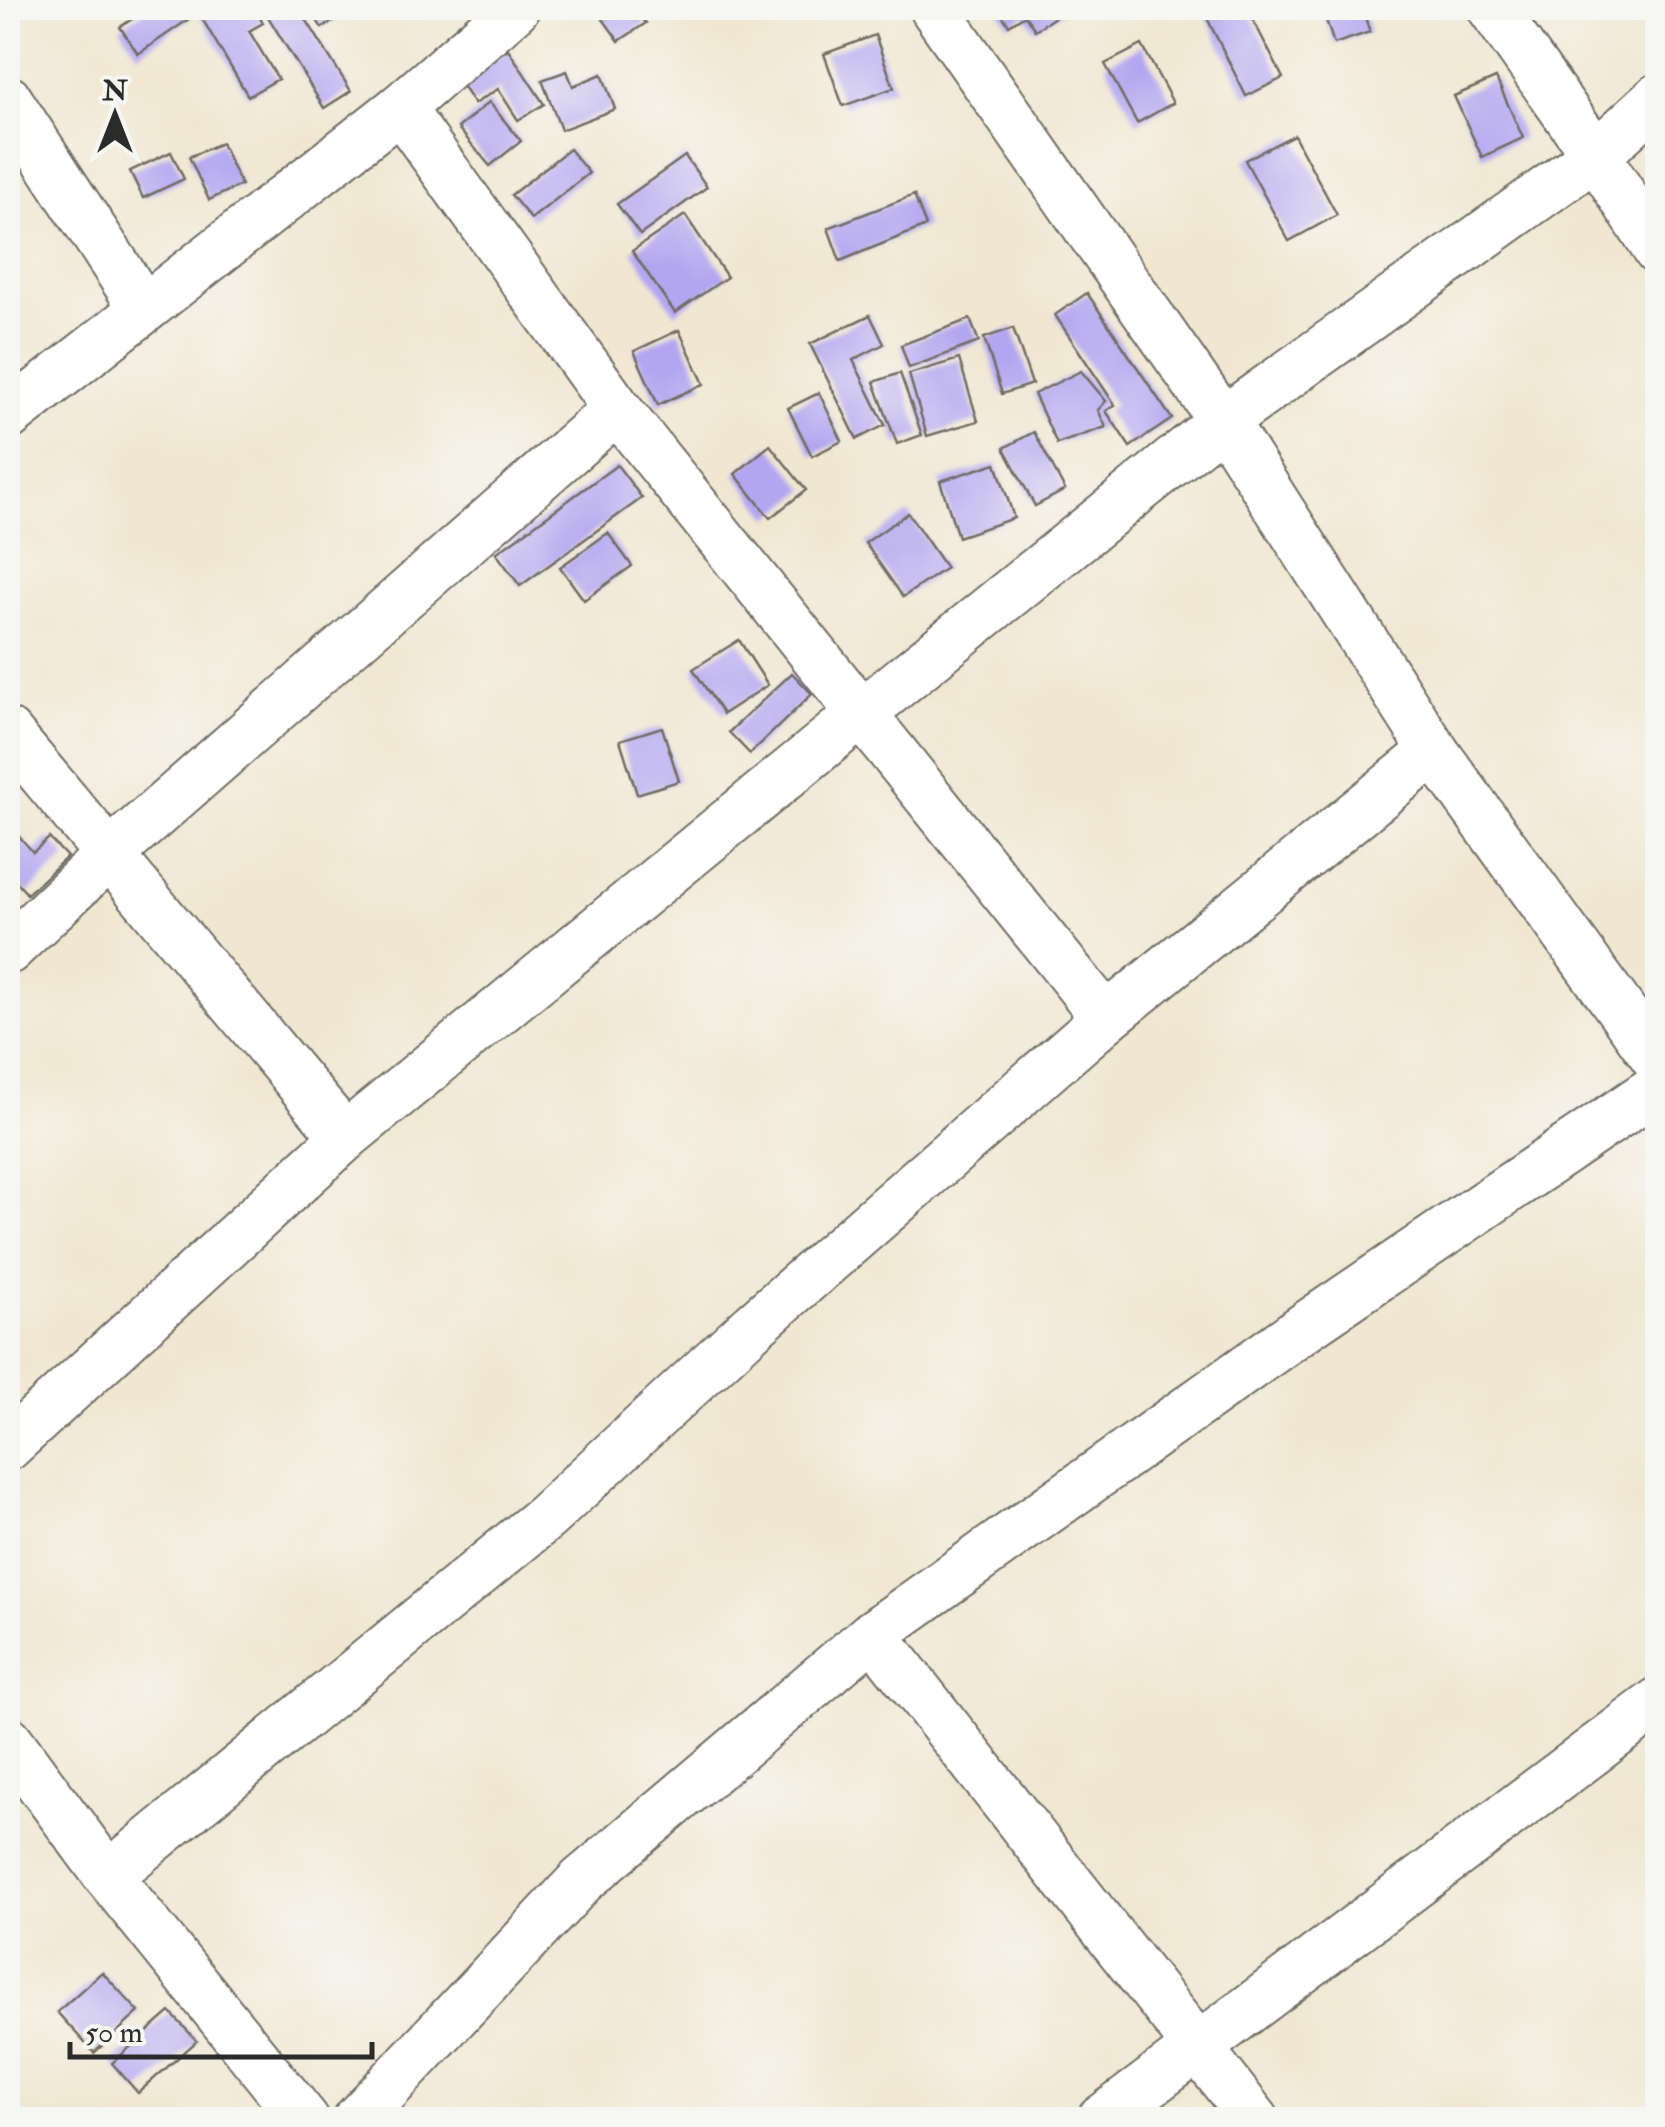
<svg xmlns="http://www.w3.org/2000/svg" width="1665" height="2127" viewBox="0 0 1665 2127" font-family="'IM FELL Double Pica',serif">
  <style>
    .building { fill: #b2a6f0 }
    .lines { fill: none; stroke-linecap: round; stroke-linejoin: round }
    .street-casing { stroke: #706d65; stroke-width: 52 }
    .street { stroke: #fff; stroke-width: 48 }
  </style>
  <rect width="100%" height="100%" fill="#f6f6f2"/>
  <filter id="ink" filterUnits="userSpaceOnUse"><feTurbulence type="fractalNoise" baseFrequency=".01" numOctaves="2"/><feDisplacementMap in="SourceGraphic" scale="20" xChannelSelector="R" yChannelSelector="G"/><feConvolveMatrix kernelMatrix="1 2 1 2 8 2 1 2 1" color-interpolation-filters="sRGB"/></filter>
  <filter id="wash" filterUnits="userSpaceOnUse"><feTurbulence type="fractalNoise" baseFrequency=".0048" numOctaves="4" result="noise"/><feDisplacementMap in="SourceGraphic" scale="40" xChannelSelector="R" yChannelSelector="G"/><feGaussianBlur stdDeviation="2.25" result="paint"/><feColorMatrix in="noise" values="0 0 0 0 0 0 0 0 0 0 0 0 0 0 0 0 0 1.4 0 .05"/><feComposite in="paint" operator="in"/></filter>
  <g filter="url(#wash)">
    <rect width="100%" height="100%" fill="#f1e7d1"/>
    <g id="blocks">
      <g class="building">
        <path d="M 149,8 L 181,8 L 189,19 L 138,54 L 120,27 Z"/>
        <path d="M 217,8 L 254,8 L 263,23 L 249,31 L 278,79 L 248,96 L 201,17 Z"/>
        <path d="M 279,8 L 299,8 L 351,91 L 324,108 L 267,15 Z"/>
        <path d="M 309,8 L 355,8 L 322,28 Z"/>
        <path d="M 595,8 L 634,8 L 646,23 L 619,41 Z"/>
        <path d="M 997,8 L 1069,8 L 1035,30 L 1025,15 L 1009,25 Z"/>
        <path d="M 1202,8 L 1247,8 L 1283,78 L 1246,96 Z"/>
        <path d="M 1322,8 L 1362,8 L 1370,32 L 1334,44 Z"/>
        <path d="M 875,35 L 894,88 L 843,106 L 824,54 Z"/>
        <path d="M 1142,45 L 1173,103 L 1137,123 L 1105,64 Z"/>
        <path d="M 508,49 L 544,104 L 518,120 L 498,89 L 474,104 L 458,80 Z"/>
        <path d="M 567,71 L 573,86 L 602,74 L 615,109 L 561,130 L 542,80 Z"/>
        <path d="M 1496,78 L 1523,138 L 1482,157 L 1454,96 Z"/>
        <path d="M 489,102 L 521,141 L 490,166 L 458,128 Z"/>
        <path d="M 1294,135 L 1337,215 L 1289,241 L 1245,160 Z"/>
        <path d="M 221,143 L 241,185 L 209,200 L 189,157 Z"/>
        <path d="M 569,149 L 589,173 L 531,219 L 511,195 Z"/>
        <path d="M 171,152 L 184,179 L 143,198 L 130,171 Z"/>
        <path d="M 685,156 L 707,187 L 640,235 L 617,204 Z"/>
        <path d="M 914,195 L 926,226 L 840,261 L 828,228 Z"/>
        <path d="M 685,215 L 727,277 L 675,313 L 632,251 Z"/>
        <path d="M 1087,293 L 1172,419 L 1130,447 L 1106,411 L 1115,405 L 1055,315 Z"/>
        <path d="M 870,315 L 884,344 L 853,360 L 885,425 L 857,439 L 810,344 Z"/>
        <path d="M 970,319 L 979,342 L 909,368 L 901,345 Z"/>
        <path d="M 1013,328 L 1032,384 L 1002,394 L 984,338 Z"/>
        <path d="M 679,330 L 704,384 L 658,405 L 634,351 Z"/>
        <path d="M 959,359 L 978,421 L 927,436 L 909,374 Z"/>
        <path d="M 1081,371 L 1106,401 L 1098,410 L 1106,427 L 1057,444 L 1034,394 Z"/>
        <path d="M 900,373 L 922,435 L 897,444 L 874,382 Z"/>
        <path d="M 819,393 L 842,441 L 812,456 L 788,408 Z"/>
        <path d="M 1034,432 L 1065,490 L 1035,506 L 1004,448 Z"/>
        <path d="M 770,445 L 806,490 L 770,518 L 735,474 Z"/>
        <path d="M 996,463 L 1014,518 L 958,537 L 940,481 Z"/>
        <path d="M 617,465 L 642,498 L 520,586 L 496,553 Z"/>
        <path d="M 908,513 L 946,568 L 903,597 L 865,543 Z"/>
        <path d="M 608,533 L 632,566 L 584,600 L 560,567 Z"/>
        <path d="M 739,640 L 768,685 L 723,714 L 693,669 Z"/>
        <path d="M 792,673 L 812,694 L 750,754 L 729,732 Z"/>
        <path d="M 662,727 L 679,781 L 637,794 L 620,740 Z"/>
        <path d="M 8,824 L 33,852 L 49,838 L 67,857 L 27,894 L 8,872 Z"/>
        <path d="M 102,1972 L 139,2012 L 94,2053 L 57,2012 Z"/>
        <path d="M 170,2012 L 197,2041 L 138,2093 L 112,2063 Z"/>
      </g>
    </g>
  </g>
  <g filter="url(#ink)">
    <use href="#blocks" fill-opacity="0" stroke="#706d65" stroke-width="2.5"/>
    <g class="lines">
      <g class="street-casing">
        <g id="street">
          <path d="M 934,8 L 1223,421 L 1434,751 L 1658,1061"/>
          <path d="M 1492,8 L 1596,155 L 1658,251"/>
          <path d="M 8,100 L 144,309"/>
          <path d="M 400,108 L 617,409 L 1106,1018"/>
          <path d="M 8,416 L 400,108 L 515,8"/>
          <path d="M 8,733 L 345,1137"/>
          <path d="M 8,950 L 110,854 L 617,409"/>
          <path d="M 8,1446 L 345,1137 L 862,713 L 1223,421 L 1596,155 L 1658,98"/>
          <path d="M 873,1634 L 1255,2120"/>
          <path d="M 8,1740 L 108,1876 L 305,2120"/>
          <path d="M 108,1876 L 546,1517 L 755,1324 L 1106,1018 L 1434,751"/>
          <path d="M 357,2120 L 581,1881 L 873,1634 L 1309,1324 L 1658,1087"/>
          <path d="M 1101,2120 L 1658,1702"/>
        </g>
      </g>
      <use href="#street" class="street"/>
    </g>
  </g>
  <rect width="1665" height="2127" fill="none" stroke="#f6f6f2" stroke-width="40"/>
  <g transform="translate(115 115)" stroke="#f6f6f2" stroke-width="8" paint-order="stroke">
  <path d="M0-8L18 38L0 25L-18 38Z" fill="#2b2b2b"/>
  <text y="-15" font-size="28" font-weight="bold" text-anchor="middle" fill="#2b2b2b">N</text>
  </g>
  <path d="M70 2042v15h302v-15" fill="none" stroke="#2b2b2b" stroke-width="5"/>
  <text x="85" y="2042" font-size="30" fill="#2b2b2b" stroke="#f6f6f2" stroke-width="8" paint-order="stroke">50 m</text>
</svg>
